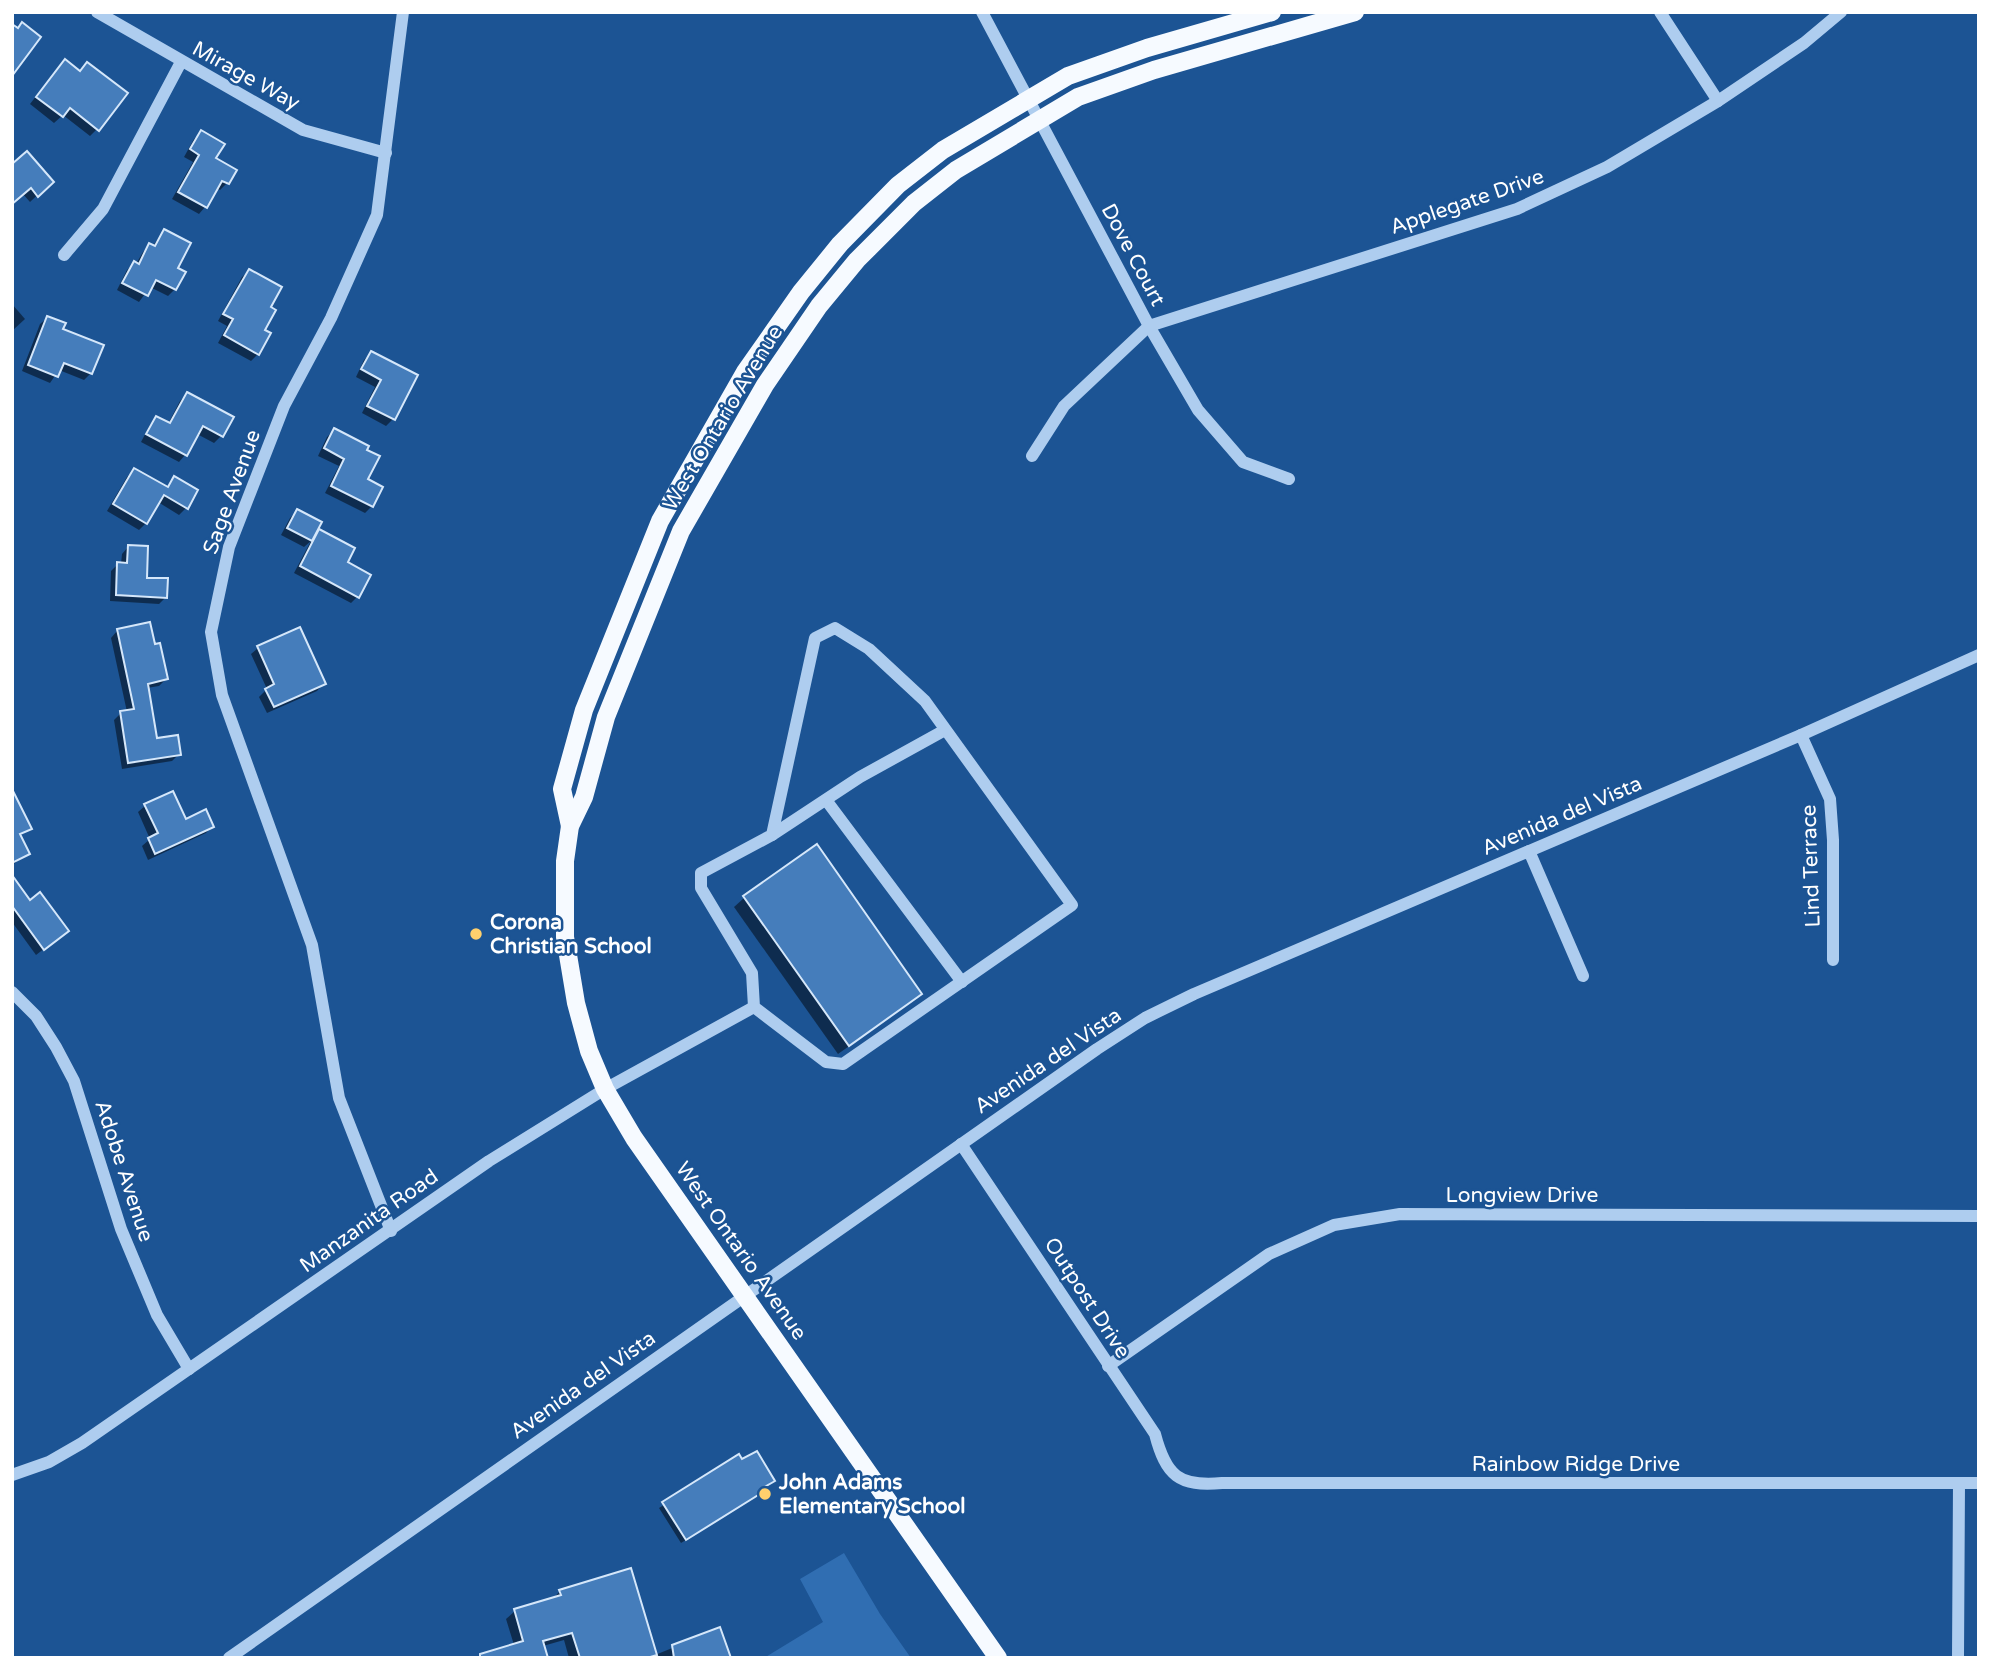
<svg xmlns="http://www.w3.org/2000/svg" width="1991" height="1670" viewBox="0 0 1991 1670" font-family="'Varela Round',sans-serif">
  <style>
    .green { fill: #306eb2 }
    .shadow { fill: #0007 }
    .building { fill: #457dbb; stroke: #d5e7fa; stroke-width: 2 }
    .lines { fill: none; stroke-linecap: round; stroke-linejoin: round }
    .minor { stroke: #aecdef; stroke-width: 12 }
    .major { stroke: #f6faff; stroke-width: 18 }
    .poi-dot { fill: #ffd06d; stroke: #1c5494; stroke-width: 2.5 }
    .labels { text-anchor: middle; dominant-baseline: central; stroke-width: 5; stroke-linejoin: round; paint-order: stroke }
    .street-label { font-size: 21px; fill: #fff; stroke: #1c5494 }
    .poi-label { font-size: 21px; font-weight: bold; fill: #fff; stroke: #1c5494; text-anchor: start }
  </style>
  <rect width="100%" height="100%" fill="#1c5494"/>
  <path class="green" d="M 844,1553 L 880,1614 L 911,1658 L 764,1658 L 823,1622 L 800,1579 Z"/>
  <g class="shadow">
    <path d="M 58,68 L 97,129 L 90,136 L 63,115 L 54,123 L 30,104 Z"/>
    <path d="M 201,133 L 227,183 L 220,190 L 216,188 L 205,207 L 199,214 L 172,199 L 193,162 L 184,157 L 194,139 Z"/>
    <path d="M 12,166 L 45,188 L 30,202 L 23,194 Z"/>
    <path d="M 164,231 L 176,269 L 175,289 L 168,296 L 150,287 L 139,302 L 117,290 L 127,270 L 134,263 L 136,264 L 143,252 L 150,246 L 152,247 Z"/>
    <path d="M 249,271 L 269,308 L 258,354 L 251,361 L 218,343 L 227,326 L 218,321 L 242,277 Z"/>
    <path d="M 12,304 L 25,319 L 12,331 Z"/>
    <path d="M 47,318 L 91,373 L 84,380 L 59,370 L 50,383 L 22,371 L 40,324 Z"/>
    <path d="M 371,353 L 416,376 L 393,419 L 386,426 L 362,413 L 375,387 L 356,377 L 364,360 Z"/>
    <path d="M 187,394 L 231,417 L 221,436 L 214,443 L 197,434 L 185,455 L 179,462 L 141,442 L 150,425 L 157,418 L 168,424 L 180,401 Z"/>
    <path d="M 334,430 L 366,480 L 372,506 L 365,513 L 325,493 L 339,466 L 318,456 L 327,437 Z"/>
    <path d="M 134,470 L 166,488 L 175,478 L 196,491 L 186,508 L 179,515 L 158,502 L 146,523 L 139,530 L 107,511 L 127,477 Z"/>
    <path d="M 297,511 L 312,538 L 319,531 L 346,563 L 358,596 L 351,603 L 294,573 L 311,541 L 304,547 L 281,535 L 290,518 Z"/>
    <path d="M 128,547 L 145,579 L 166,597 L 159,604 L 110,601 L 111,571 L 118,564 L 121,564 L 122,554 Z"/>
    <path d="M 117,631 L 166,679 L 159,686 L 147,688 L 155,740 L 179,754 L 172,761 L 122,769 L 114,720 L 121,713 L 127,712 L 111,638 Z"/>
    <path d="M 258,648 L 323,684 L 317,691 L 267,713 L 259,697 L 267,689 L 251,654 Z"/>
    <path d="M 145,806 L 185,821 L 212,826 L 206,833 L 148,860 L 142,846 L 150,839 L 138,812 Z"/>
    <path d="M 12,814 L 29,828 L 19,837 L 27,854 L 12,865 Z"/>
    <path d="M 817,846 L 919,993 L 910,1003 L 838,1054 L 734,907 L 744,898 Z"/>
    <path d="M 12,894 L 30,902 L 67,931 L 36,955 L 12,922 Z"/>
    <path d="M 739,1457 L 769,1484 L 760,1490 L 757,1496 L 681,1543 L 659,1508 Z"/>
    <path d="M 560,1591 L 655,1655 L 719,1629 L 729,1658 L 569,1658 L 564,1640 L 543,1646 L 546,1658 L 479,1658 L 482,1655 L 514,1645 L 506,1619 L 515,1611 L 552,1600 Z"/>
  </g>
  <g class="building">
    <path d="M 22,22 L 41,37 L 12,76 L 12,24 L 18,28 Z"/>
    <path d="M 65,59 L 80,71 L 87,62 L 128,93 L 99,131 L 70,108 L 63,117 L 36,97 Z"/>
    <path d="M 201,130 L 225,144 L 216,158 L 237,170 L 229,184 L 222,181 L 207,208 L 178,192 L 199,155 L 190,149 Z"/>
    <path d="M 27,151 L 54,182 L 38,197 L 31,188 L 12,204 L 12,164 Z"/>
    <path d="M 164,229 L 191,243 L 178,268 L 186,272 L 176,290 L 156,280 L 148,296 L 122,283 L 134,261 L 139,264 L 149,243 L 155,246 Z"/>
    <path d="M 249,269 L 282,287 L 271,307 L 276,310 L 265,330 L 271,333 L 259,355 L 224,335 L 233,319 L 223,314 Z"/>
    <path d="M 47,316 L 66,323 L 63,329 L 104,345 L 92,374 L 64,363 L 58,377 L 28,365 Z"/>
    <path d="M 371,351 L 418,375 L 395,420 L 367,406 L 381,380 L 361,369 Z"/>
    <path d="M 187,392 L 234,417 L 223,437 L 203,426 L 187,456 L 146,434 L 156,416 L 170,423 Z"/>
    <path d="M 334,428 L 369,446 L 367,450 L 380,456 L 368,479 L 383,487 L 373,507 L 331,486 L 344,459 L 324,448 Z"/>
    <path d="M 134,468 L 168,487 L 174,476 L 198,490 L 188,509 L 164,495 L 147,524 L 113,504 Z"/>
    <path d="M 297,509 L 322,522 L 312,541 L 287,528 Z"/>
    <path d="M 319,529 L 355,548 L 348,562 L 371,575 L 359,598 L 300,566 Z"/>
    <path d="M 128,545 L 148,546 L 147,578 L 168,578 L 167,598 L 116,595 L 117,562 L 127,563 Z"/>
    <path d="M 150,622 L 155,644 L 160,643 L 168,679 L 148,684 L 157,738 L 178,735 L 181,755 L 128,763 L 120,711 L 134,709 L 117,629 Z"/>
    <path d="M 300,627 L 326,684 L 274,707 L 265,689 L 274,684 L 257,646 Z"/>
    <path d="M 12,789 L 32,829 L 20,834 L 30,854 L 12,863 Z"/>
    <path d="M 173,791 L 186,819 L 206,809 L 214,827 L 155,854 L 148,838 L 158,833 L 144,804 Z"/>
    <path d="M 817,844 L 922,994 L 849,1046 L 743,896 Z"/>
    <path d="M 12,875 L 30,900 L 40,892 L 69,931 L 44,950 L 12,906 Z"/>
    <path d="M 757,1451 L 775,1481 L 761,1489 L 763,1492 L 686,1540 L 662,1502 L 739,1454 L 742,1459 Z"/>
    <path d="M 631,1568 L 657,1655 L 647,1658 L 580,1658 L 572,1633 L 543,1641 L 548,1658 L 480,1658 L 480,1654 L 523,1641 L 514,1609 L 561,1595 L 559,1590 Z"/>
    <path d="M 720,1627 L 731,1658 L 674,1658 L 672,1645 Z"/>
  </g>
  <g class="lines">
    <g class="minor">
      <path d="M 97,12 L 303,130 L 386,153"/>
      <path d="M 982,12 L 1149,326 L 1198,410 L 1243,462 L 1289,479"/>
      <path d="M 1660,12 L 1718,101"/>
      <path d="M 64,255 L 103,209 L 181,62"/>
      <path d="M 1032,456 L 1064,406 L 1149,326 L 1517,209 L 1607,167 L 1718,101 L 1804,43 L 1841,12"/>
      <path d="M 835,628 L 869,649 L 925,701 L 1072,905 L 843,1064 L 826,1062 L 754,1007 L 752,973 L 701,888 L 701,873 L 772,835 L 815,638 Z"/>
      <path d="M 1801,735 L 1830,799 L 1833,840 L 1833,960"/>
      <path d="M 826,800 L 962,982"/>
      <path d="M 772,835 L 860,777 L 945,730"/>
      <path d="M 1529,851 L 1583,976"/>
      <path d="M 12,992 L 36,1016 L 56,1047 L 74,1081 L 121,1229 L 157,1315 L 189,1369"/>
      <path d="M 961,1144 L 1155,1434 C 1166,1476 1179,1487 1222,1483 L 1979,1483"/>
      <path d="M 391,1231 L 339,1098 L 312,945 L 222,695 L 211,632 L 229,547 L 284,406 L 331,318 L 377,215 L 403,12"/>
      <path d="M 1108,1366 L 1269,1254 L 1334,1225 L 1400,1214 L 1979,1216"/>
      <path d="M 12,1475 L 49,1462 L 82,1443 L 489,1161 L 605,1089 L 754,1007"/>
      <path d="M 229,1658 L 1097,1049 L 1145,1018 L 1194,994 L 1801,735 L 1979,655"/>
      <path d="M 1958,1658 L 1959,1483"/>
    </g>
    <g class="major">
      <path d="M 570,826 L 562,789 L 584,710 L 660,521 L 745,372 L 801,292 L 840,244 L 898,185 L 943,150 L 1068,76 L 1147,48 L 1272,12"/>
      <path d="M 998,1658 L 634,1138 L 605,1089 L 589,1051 L 576,1003 L 565,937 L 565,861 L 570,826 L 584,797 L 606,717 L 681,531 L 765,385 L 819,306 L 857,260 L 914,203 L 956,170 L 1078,97 L 1154,70 L 1355,12"/>
    </g>
  </g>
  <g class="poi-dot">
    <circle cx="476" cy="934" r="7"/>
    <circle cx="765" cy="1494" r="7"/>
  </g>
  <g class="labels">
    <g class="street-label">
      <text transform="translate(246 76) rotate(29)">Mirage Way</text>
      <text transform="translate(1467 202) rotate(-19)">Applegate Drive</text>
      <text transform="translate(1133 255) rotate(62)">Dove Court</text>
      <text transform="translate(723 418) rotate(-59)">West Ontario Avenue</text>
      <text transform="translate(232 492) rotate(-70)">Sage Avenue</text>
      <text transform="translate(1562 816) rotate(-23)">Avenida del Vista</text>
      <text transform="translate(1811 866) rotate(-92)">Lind Terrace</text>
      <text transform="translate(1048 1061) rotate(-34)">Avenida del Vista</text>
      <text transform="translate(124 1171) rotate(72)">Adobe Avenue</text>
      <text x="1522" y="1195">Longview Drive</text>
      <text transform="translate(369 1221) rotate(-35)">Manzanita Road</text>
      <text transform="translate(741 1251) rotate(55)">West Ontario Avenue</text>
      <text transform="translate(1087 1298) rotate(57)">Outpost Drive</text>
      <text transform="translate(583 1385) rotate(-35)">Avenida del Vista</text>
      <text x="1576" y="1464">Rainbow Ridge Drive</text>
    </g>
    <g class="poi-label">
      <text x="490" y="922">Corona<tspan x="490" dy="24">Christian School</tspan></text>
      <text x="779" y="1482">John Adams<tspan x="779" dy="24">Elementary School</tspan></text>
    </g>
  </g>
  <rect width="1991" height="1670" fill="none" stroke="#ffffff" stroke-width="28"/>
</svg>
